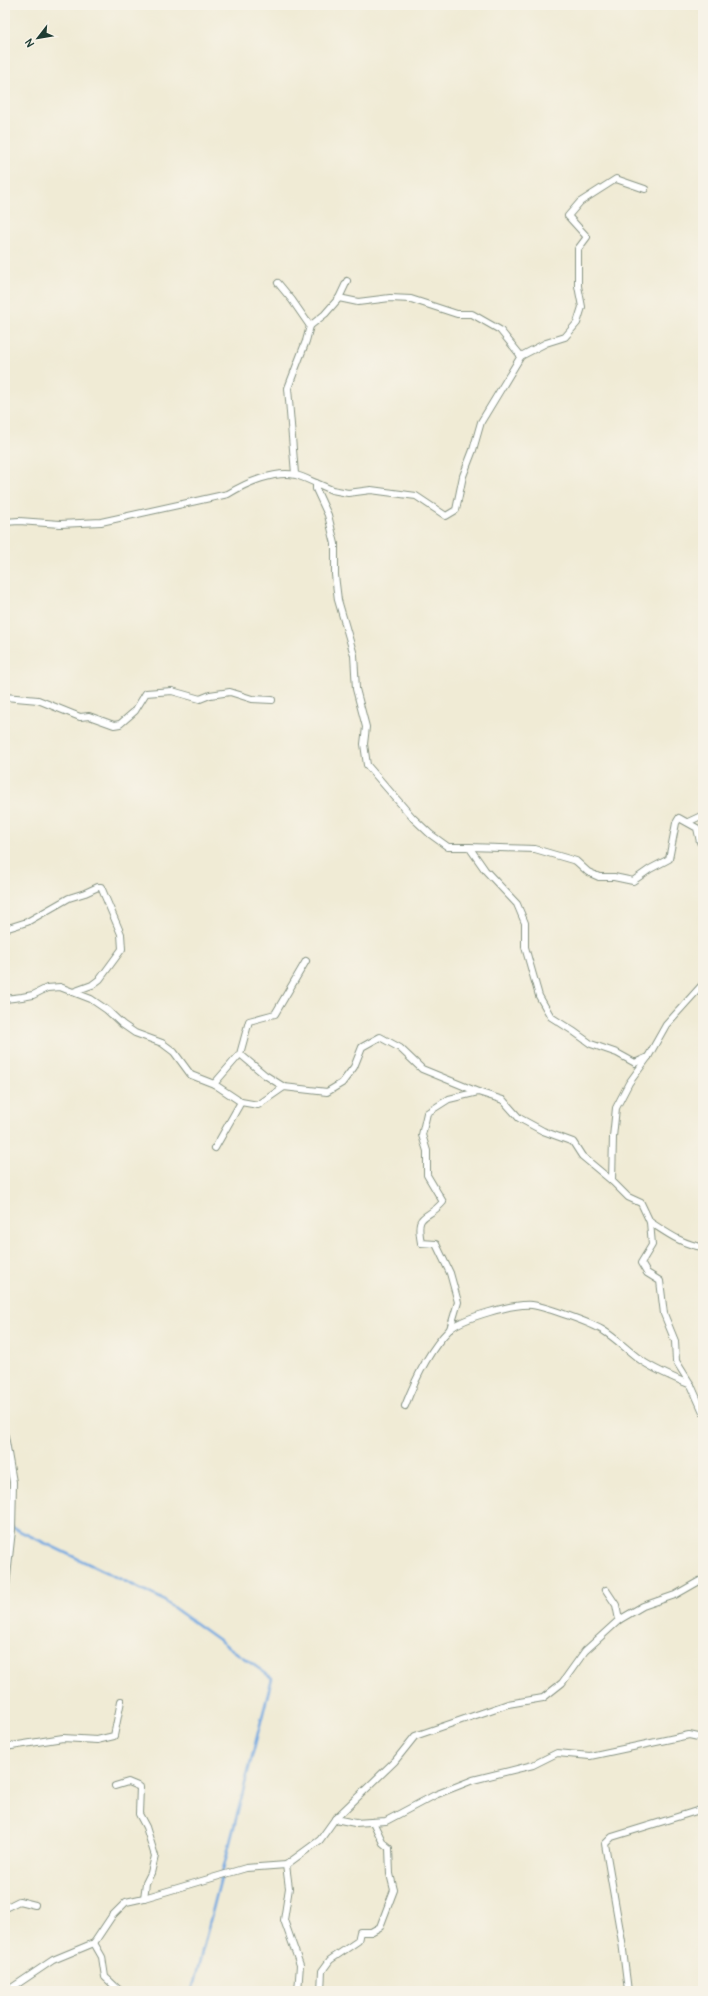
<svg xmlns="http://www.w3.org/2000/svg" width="708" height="1996" viewBox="0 0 708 1996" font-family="Pangolin,sans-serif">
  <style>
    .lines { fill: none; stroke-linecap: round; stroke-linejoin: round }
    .stream { stroke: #74a9e1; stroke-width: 2.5 }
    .street-casing { stroke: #889484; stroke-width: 8 }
    .street { stroke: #fff; stroke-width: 6 }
  </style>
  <rect width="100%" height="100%" fill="#f7f3e8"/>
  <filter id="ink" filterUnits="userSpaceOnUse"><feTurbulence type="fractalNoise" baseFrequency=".025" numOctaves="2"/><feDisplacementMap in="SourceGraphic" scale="8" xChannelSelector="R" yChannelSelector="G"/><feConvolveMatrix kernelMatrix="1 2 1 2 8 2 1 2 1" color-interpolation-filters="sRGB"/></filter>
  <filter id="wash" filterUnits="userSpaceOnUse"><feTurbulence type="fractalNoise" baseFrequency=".012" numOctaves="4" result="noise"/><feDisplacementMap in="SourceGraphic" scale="16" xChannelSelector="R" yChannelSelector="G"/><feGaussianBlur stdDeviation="0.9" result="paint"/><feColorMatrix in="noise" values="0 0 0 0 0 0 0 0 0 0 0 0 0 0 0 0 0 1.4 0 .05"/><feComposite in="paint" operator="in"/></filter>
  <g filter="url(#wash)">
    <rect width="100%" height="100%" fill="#f0ebd5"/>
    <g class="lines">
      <path class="stream" d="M 5,1524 L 160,1598 L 272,1678 L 192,1991"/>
    </g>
  </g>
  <g filter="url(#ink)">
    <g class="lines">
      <g class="street-casing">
        <g id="street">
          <path d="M 278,283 L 292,300 L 310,326 L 325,314 L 339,298 L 358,302 L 390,298 L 411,299 L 457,314 L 472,314 L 500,330 L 521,356"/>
          <path d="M 339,298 L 347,281"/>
          <path d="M 295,474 L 288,388 L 306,341 L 310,326"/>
          <path d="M 316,483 L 332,490 L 348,493 L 371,490 L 416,496 L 446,516 L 456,510 L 463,476 L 473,450 L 481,422 L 521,356 L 546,343 L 565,337 L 577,323 L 582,307 L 578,286 L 578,249 L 587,237 L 568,216 L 580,202 L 616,179 L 645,189"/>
          <path d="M 5,522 L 19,521 L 60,524 L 101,522 L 228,494 C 246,483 275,470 296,475 C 303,477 309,480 316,483 L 316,489 L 328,515 L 335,544 L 335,575 L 338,600 L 354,655 L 356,689 L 366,727 L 364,744 L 367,765 L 413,818 L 430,834 L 448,847 L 469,847 L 485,870 L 517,904 L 525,923 L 525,947 L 539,996 L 551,1017 L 573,1031 L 591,1044 L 617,1053 L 635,1063 L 648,1057"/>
          <path d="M 5,697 L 38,700 L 80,717 L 89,716 L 114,725 L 120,724 L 135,711 L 146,693 L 172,691 L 200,699 L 210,695 L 230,692 L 252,699 L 272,700"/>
          <path d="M 688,822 L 703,815"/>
          <path d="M 469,847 L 535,849 L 576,861 L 588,872 L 599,877 L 614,877 L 633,881 L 650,869 L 669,859 L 676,823 L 679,818 L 697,828 L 700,842 L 703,844"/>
          <path d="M 5,929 L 27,922 L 69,898 L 85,893 L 98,887 L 101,887 L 121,934 L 122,949 L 100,979 L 92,985 L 73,992"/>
          <path d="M 5,999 L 22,997 L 33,995 L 47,988 L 60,987 L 91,999 L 107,1010 L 122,1024 L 135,1033 L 162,1043 L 174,1052 L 191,1075 L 214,1084 L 241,1102"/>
          <path d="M 214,1084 L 240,1054"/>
          <path d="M 284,1087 L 265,1075 L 240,1054 L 249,1021 L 275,1014 L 306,961"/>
          <path d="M 215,1148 L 241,1102 L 258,1105 L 284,1087 L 327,1092 L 342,1083 L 354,1067 L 362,1047 L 380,1037 L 400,1048 L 422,1069 L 478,1092 L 503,1100 L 519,1118 L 543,1131 L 573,1142 L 582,1156 L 612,1181 L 613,1137 L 616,1108 L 629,1083 L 648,1057 L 666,1025 L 703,984"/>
          <path d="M 612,1181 L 628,1197 L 641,1203 L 650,1222 L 652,1245 L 641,1263 L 647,1273 L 660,1281 L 664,1314 L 675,1341 L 676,1361 L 691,1385 L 703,1412"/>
          <path d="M 650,1222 C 667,1233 683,1245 703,1247"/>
          <path d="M 450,1329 L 458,1302 L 450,1273 L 436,1244 L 421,1243 C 415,1210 426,1222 443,1202 L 427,1175 L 427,1151 L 422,1135 L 427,1113 L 449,1099 L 478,1092"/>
          <path d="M 405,1406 C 415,1380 429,1350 449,1330 C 461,1318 515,1303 532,1305 C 546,1307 592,1323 604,1331 C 617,1339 629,1352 642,1361 C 657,1371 674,1378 691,1385"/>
          <path d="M 5,1436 L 13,1482 L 12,1530 L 5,1595"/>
          <path d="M 606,1590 L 616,1605 L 619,1620"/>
          <path d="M 5,1747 L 63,1738 L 97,1740 L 114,1736 L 121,1701"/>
          <path d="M 115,1786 L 128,1782 L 140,1787 L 139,1814 L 146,1827 L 155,1856 L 151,1873 L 146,1883 L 144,1898"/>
          <path d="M 335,1819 L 355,1823 L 386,1821 L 435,1795 L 473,1780 L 533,1765 L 557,1753 L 590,1756 L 689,1735 L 703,1738"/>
          <path d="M 286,1865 L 289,1888 L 284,1920 L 300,1965 L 298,1991"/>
          <path d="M 5,1908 L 19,1901 L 35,1905"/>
          <path d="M 94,1943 L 102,1957 L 105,1977 L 120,1991"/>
          <path d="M 7,1991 L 53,1960 L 94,1943 L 112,1916 L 126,1902 L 144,1898 L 246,1868 L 286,1865 L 320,1840 L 335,1819 L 395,1761 L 415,1736 L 508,1704 L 543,1698 L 562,1683 L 585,1651 L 619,1620 L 643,1606 L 675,1595 L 703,1579"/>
          <path d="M 321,1991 L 322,1971 L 330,1960 L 358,1941 L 360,1932 L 371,1932 L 380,1927 L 394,1890 L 390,1874 L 389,1848 L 383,1843 L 373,1822"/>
          <path d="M 628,1991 L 622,1942 L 605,1844 L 612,1837 L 703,1809"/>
        </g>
      </g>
      <use href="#street" class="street"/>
    </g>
  </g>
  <rect width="708" height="1996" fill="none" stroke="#f7f3e8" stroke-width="20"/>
  <g transform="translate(38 38) rotate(239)" stroke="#f7f3e8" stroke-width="3" paint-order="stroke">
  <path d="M0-3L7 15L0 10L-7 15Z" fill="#1f3d34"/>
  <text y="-6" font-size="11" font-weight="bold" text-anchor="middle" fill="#1f3d34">N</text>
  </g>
</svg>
